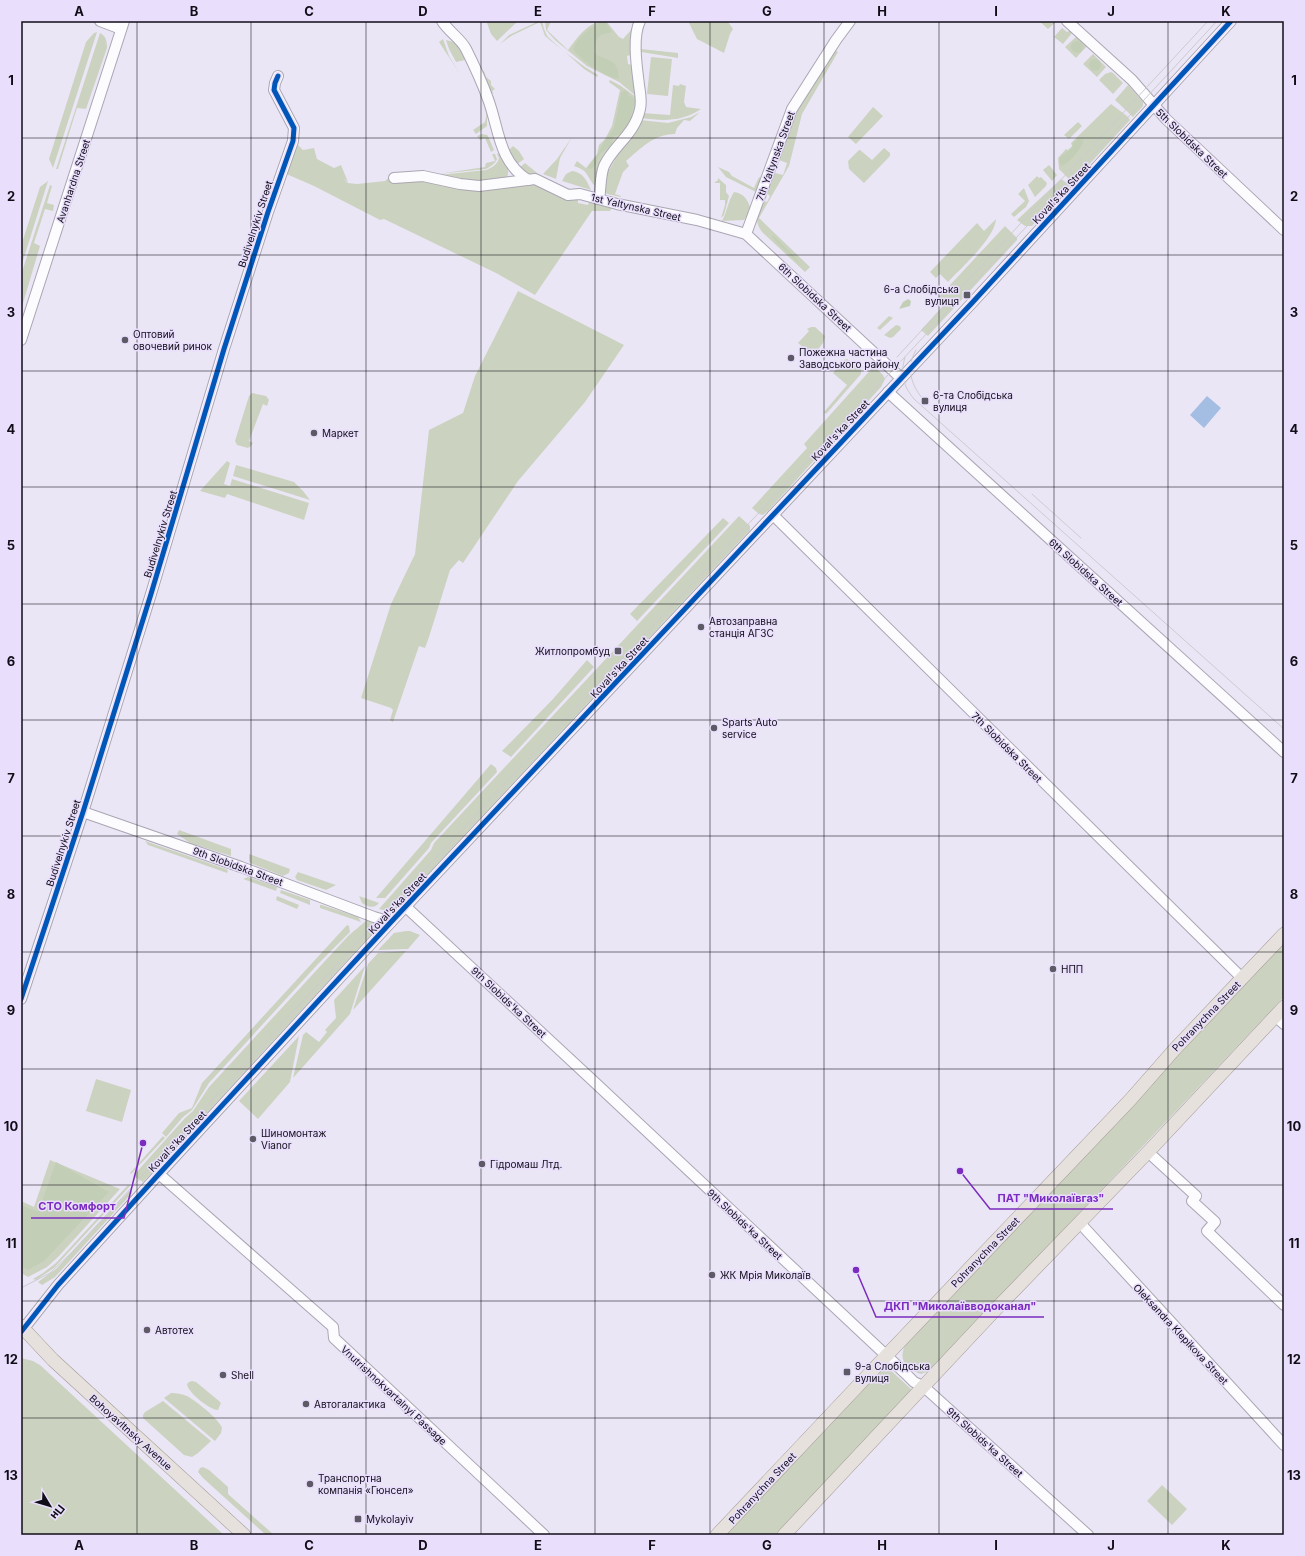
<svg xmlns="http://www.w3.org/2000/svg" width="1305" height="1556" viewBox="0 0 1305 1556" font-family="Inter,sans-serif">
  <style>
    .green { fill: #cbd3c0 }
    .forest { fill: #c3ceb6 }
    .water { fill: #a4bde3 }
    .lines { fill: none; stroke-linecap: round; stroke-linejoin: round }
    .minor-casing { stroke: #aaa6b2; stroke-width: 12 }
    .major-casing { stroke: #a29995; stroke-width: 14 }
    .minor { stroke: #fcfbfe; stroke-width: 10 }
    .major { stroke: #e6e1dd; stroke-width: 13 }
    .tram { stroke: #cccbcf; stroke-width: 1 }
    .cycleway-casing { stroke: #e9dffd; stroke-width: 8 }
    .cycleway { stroke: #0057b8; stroke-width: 5 }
    .grid { fill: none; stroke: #110d17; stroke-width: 1; stroke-opacity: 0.55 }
    .poi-dot { fill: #5d5965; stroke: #e9dffd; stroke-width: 1.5 }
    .labels { text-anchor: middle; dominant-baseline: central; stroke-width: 3; stroke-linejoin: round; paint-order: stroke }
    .street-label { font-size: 10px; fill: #110d17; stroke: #e9dffd }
    .poi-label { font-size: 10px; fill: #110d17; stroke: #e9dffd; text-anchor: start }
    .leader { fill: none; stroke: #7b2cbf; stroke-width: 1.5 }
    .callout-dot { fill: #7b2cbf; stroke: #e9dffd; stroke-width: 1.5 }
    .callout-label { font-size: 11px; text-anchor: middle; font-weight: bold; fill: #7b2cbf; stroke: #e9dffd; stroke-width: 3; stroke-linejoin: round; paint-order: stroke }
    .neatline { fill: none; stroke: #110d17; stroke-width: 1.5 }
    .grid-label { font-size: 13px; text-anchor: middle; font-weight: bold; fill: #110d17 }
  </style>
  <rect width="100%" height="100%" fill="#ebe6f6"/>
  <g class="green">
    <path d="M 488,21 L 518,21 L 497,41 L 491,34 L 487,23 Z"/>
    <path d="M 539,21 L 542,21 L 544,29 L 547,36 L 561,49 L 545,36 L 540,22 L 511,36 L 500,44 L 509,35 Z"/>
    <path d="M 545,21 L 551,21 L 547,30 L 568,50 C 578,37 588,21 606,21 L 619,37 L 623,39 L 631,30 L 634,21 L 636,21 L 632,37 L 631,55 L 627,56 L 628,64 L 632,65 L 636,96 L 619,82 L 587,66 L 555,40 L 546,30 Z"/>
    <path d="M 688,21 L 729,21 L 728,22 L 733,29 L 730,34 L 724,53 L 697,39 Z"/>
    <path d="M 1039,21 L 1057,21 L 1048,29 Z"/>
    <path d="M 1062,28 L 1067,32 L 1071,30 L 1073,32 L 1063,44 L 1054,37 Z"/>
    <path d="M 97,32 L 53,168 L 49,159 L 86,42 L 94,33 Z"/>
    <path d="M 100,33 C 106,36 107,41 107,48 L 86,109 L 77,108 L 58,169 L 56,169 Z"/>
    <path d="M 1077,36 L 1088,45 L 1076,58 L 1065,47 Z"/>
    <path d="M 443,39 L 449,56 L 460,74 L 439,42 Z"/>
    <path d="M 446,40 L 457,43 L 465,52 L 465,60 L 456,62 L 449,49 Z"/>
    <path d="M 641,49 L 678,53 L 678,58 L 641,52 Z"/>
    <path d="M 832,49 L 838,52 L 802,114 L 789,166 L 759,218 L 810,267 L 805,272 L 762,232 C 753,219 758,214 762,200 L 767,202 L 770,196 L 765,191 L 772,172 L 783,175 L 787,163 L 776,159 L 795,107 Z"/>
    <path d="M 565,52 L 585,67 L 598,75 L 597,77 L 584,69 Z"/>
    <path d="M 1093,54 L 1106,67 L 1097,77 L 1083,64 Z"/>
    <path d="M 651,57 L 672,59 L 668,96 L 647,94 Z"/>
    <path d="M 482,71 L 484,71 L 486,77 L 491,81 L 491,85 L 495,89 L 492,91 L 494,94 L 491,92 L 489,92 Z"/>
    <path d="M 1111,72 L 1113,73 L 1123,83 L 1113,94 L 1099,80 L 1105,74 Z"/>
    <path d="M 610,80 L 621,86 L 636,97 L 636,107 L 633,117 L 596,187 C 586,177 590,171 574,166 L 577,161 L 586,168 L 597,154 L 599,145 L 605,139 L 612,126 L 620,90 L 609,82 Z"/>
    <path d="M 680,84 L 686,86 L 684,102 L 686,107 L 701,109 C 682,122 663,121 641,118 L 642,113 L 670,115 L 673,85 L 679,86 Z"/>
    <path d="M 1128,85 L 1143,102 L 1143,106 L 1133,117 L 1115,100 Z"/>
    <path d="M 1111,104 L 1127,116 L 1130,120 L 1073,182 L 1071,181 L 1059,169 L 1058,158 L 1066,149 L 1068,150 L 1072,146 L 1071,143 Z"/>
    <path d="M 873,107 L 883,116 L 856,144 L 848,137 Z"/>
    <path d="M 487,112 L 487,126 L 476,134 L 473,130 L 485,122 Z"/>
    <path d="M 700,112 L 690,121 L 684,120 L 677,128 L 675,134 C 654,134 640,149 626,161 L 629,166 L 623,172 L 615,194 L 621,196 L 621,197 L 607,194 L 605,191 L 605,177 L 616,158 L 635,132 L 640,120 L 668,123 L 691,117 Z"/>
    <path d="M 1078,122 L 1082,126 L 1069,139 L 1064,135 Z"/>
    <path d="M 482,134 L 487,135 L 488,136 L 494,150 L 491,152 L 485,138 L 480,140 L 477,136 Z"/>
    <path d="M 572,137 L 560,158 L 556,179 L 543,174 L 557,159 Z"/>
    <path d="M 296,138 L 298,145 L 303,150 L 314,148 L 317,159 L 334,168 L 341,165 L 348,182 L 343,178 L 348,183 L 357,184 L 385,181 L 393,174 L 442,182 L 527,181 L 578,198 L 578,203 L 588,205 L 590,200 L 613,206 L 610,211 L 592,211 L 535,295 L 496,273 L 384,219 L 380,220 L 314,186 L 284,173 Z"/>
    <path d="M 513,146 L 519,151 L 524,159 L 516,165 L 507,152 Z"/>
    <path d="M 884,148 L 890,153 L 890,156 L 864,183 L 849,169 L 848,161 L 859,150 L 860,150 L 872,160 Z"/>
    <path d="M 501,152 L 509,164 L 507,182 L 476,184 L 439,175 L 486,170 C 493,167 497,165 499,158 L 497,154 Z"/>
    <path d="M 492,154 L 495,154 L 497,159 C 495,164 491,166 486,169 L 438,174 L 485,167 L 486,163 L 495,161 Z"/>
    <path d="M 525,163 L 542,177 L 524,174 L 520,167 Z"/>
    <path d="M 1049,165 L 1057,175 L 1052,181 L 1043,170 Z"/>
    <path d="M 718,167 L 729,172 L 732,176 L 754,188 L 759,177 L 763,179 L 756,192 L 726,177 Z"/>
    <path d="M 572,171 C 583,172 587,181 591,190 L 562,181 L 566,174 Z"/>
    <path d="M 1037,176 L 1039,178 L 1041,177 L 1047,183 L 1046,186 L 1035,197 L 1028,185 Z"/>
    <path d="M 718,178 L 726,185 L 726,192 L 729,196 L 724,215 L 721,218 L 725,205 L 725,200 L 720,200 L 720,183 L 714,183 L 718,180 Z"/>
    <path d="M 1061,179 L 1070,185 L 1032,226 L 1025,226 L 1017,220 Z"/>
    <path d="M 48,181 L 21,267 L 21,246 L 40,187 Z"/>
    <path d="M 50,185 L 52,186 L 47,203 L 54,205 L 53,211 L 45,209 L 34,243 L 40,246 L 21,310 L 21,275 Z"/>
    <path d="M 1024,188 L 1029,201 L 1026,207 L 1014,217 L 1011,214 L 1025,201 L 1018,194 Z"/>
    <path d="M 734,192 C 744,193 749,201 751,211 L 744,220 L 722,221 C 727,212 728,201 734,192 Z"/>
    <path d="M 996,219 C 995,238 961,268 948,282 L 940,274 L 936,278 L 930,272 L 977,223 L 984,231 Z"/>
    <path d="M 1005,226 L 1017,238 L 1017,240 L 928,336 L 921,330 L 944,305 L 937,299 Z"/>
    <path d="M 518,291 L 624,345 L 585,402 L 518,481 L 463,563 L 459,560 L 450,570 L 429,637 L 425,648 L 419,646 L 393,722 L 390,720 L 393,710 L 391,708 L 361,698 L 391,604 L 415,554 L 429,430 L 463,413 L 475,376 Z"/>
    <path d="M 889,316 L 893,318 L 880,330 L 877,328 Z"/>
    <path d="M 896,325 L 900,326 L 901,329 L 893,337 L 890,338 L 884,335 Z"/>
    <path d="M 811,327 L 815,327 L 825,336 L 823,343 L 813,356 L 798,343 L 809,331 L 807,329 Z"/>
    <path d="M 847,359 L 861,369 L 861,374 L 826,414 L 824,412 L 847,385 L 833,373 L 844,360 Z"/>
    <path d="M 874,366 L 883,375 L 885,379 L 881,387 L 768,511 L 763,515 L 759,514 L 752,508 L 807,448 L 804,444 Z"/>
    <path d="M 252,393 L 266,396 L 269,400 L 267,406 L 263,404 L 249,441 L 253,443 L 251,446 L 248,448 L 237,445 L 235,441 L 249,396 Z"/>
    <path d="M 227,461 L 230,463 L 224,484 L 230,486 L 232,479 L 309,503 L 304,520 L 227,494 L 225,498 L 200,491 Z"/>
    <path d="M 236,465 L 294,482 L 303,491 L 310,500 L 233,476 Z"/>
    <path d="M 739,516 L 750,526 L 750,530 L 394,910 L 388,911 L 379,909 L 431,850 L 434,843 Z"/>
    <path d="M 723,518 L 729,523 L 637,621 L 630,614 Z"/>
    <path d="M 587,660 L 594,667 L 511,757 L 502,751 L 553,699 Z"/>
    <path d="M 491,764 L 496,768 L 497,772 L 431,843 L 429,848 L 385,898 L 376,898 Z"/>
    <path d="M 179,830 L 231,849 L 231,856 L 190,843 L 177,834 Z"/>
    <path d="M 145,841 L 226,869 L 228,871 L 227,873 L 148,845 Z"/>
    <path d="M 249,854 L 290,869 L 289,873 L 283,876 L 250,863 L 249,861 Z"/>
    <path d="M 298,872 L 336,885 L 326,890 L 297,880 L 295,877 Z"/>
    <path d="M 248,877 L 277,887 L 276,891 L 243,879 Z"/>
    <path d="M 281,890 L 310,900 L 310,905 L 280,893 Z"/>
    <path d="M 277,896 L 299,905 L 297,909 L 276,900 Z"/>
    <path d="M 359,896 L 379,903 C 374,909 368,907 362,903 Z"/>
    <path d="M 320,905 L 322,905 L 358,917 L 361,922 L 320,908 Z"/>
    <path d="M 367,920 L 378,924 L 379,926 L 143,1182 L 133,1176 L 185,1118 L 193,1111 L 209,1087 L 348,936 Z"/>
    <path d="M 347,925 L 349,926 L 350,932 L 318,964 L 209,1083 L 192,1110 L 183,1117 L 166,1137 L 162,1133 L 179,1113 L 192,1108 L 202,1083 Z"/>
    <path d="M 406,931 L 410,931 L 420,935 L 408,949 L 378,950 L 394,933 Z"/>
    <path d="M 1284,942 L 1284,997 L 930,1371 L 921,1374 C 906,1369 897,1359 906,1344 Z"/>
    <path d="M 406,951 L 353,1010 L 368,964 L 378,953 Z"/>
    <path d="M 365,966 L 350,1014 L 293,1078 L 303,1035 L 306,1032 L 319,1042 L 327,1032 L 325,1030 L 336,1018 L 334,1000 Z"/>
    <path d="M 299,1036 L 290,1082 L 258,1119 L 239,1101 Z"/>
    <path d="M 96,1079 L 131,1090 L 122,1122 L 86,1111 Z"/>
    <path d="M 163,1136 L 165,1138 L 131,1174 L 130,1173 Z"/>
    <path d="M 50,1160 L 120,1189 L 58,1257 L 47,1267 L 28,1277 L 21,1273 L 21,1201 L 34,1207 Z"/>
    <path d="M 128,1185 L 130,1186 L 54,1268 L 36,1280 L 33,1279 L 43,1273 L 56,1263 Z"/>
    <path d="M 131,1189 L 132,1193 L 55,1277 L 42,1285 L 38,1282 L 56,1269 Z"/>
    <path d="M 21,1358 L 33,1361 L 40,1365 L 224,1535 L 21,1535 Z"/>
    <path d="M 886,1366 L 912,1390 L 777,1535 L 726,1535 Z"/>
    <path d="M 192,1381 L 196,1382 L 219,1401 L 221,1403 L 218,1410 C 211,1411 187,1392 187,1384 L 189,1382 Z"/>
    <path d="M 171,1393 C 177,1393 182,1394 187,1396 C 196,1401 219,1419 222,1428 L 221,1433 L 215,1441 L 164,1398 Z"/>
    <path d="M 163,1401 L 211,1441 L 198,1453 L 192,1457 L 184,1455 L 143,1418 L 143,1415 L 145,1412 Z"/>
    <path d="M 203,1467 L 209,1470 L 228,1487 L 228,1494 L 274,1535 L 266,1535 L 203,1478 L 198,1472 L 200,1468 Z"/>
    <path d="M 1162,1485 L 1187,1509 L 1172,1525 L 1147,1501 Z"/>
  </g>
  <g class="forest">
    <path d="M 599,23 L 606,23 L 612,32 L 601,35 L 596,40 L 594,52 C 600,59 612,58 616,66 C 619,70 618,75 619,79 C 606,78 580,60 573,49 C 577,38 588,29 599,23 Z"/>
    <circle cx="1077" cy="47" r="6"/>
    <circle cx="1095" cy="65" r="6"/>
    <path d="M 624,90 L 628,92 L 629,96 L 633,97 L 635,101 L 629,123 L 620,134 L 613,137 L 612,144 C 609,148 604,150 601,153 C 596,159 599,166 590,169 L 588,168 L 589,166 L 599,152 L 602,145 L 614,128 L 621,93 Z"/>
    <path d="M 1079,138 L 1084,140 C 1082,148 1069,164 1061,166 L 1059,162 L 1060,157 L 1072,148 L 1073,143 Z"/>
    <path d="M 774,236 L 797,259 L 800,264 L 781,247 L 772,237 L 772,236 Z"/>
    <path d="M 908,299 L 911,301 L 910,306 L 899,309 L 903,302 Z"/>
    <path d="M 56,1162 L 109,1192 L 44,1261 L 28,1270 L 21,1266 L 21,1205 L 38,1212 Z"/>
  </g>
  <path class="water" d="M 1207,396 L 1221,408 L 1204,428 L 1190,415 Z"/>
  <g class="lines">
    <g class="minor-casing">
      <g id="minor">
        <path d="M 100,21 L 121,29"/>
        <path d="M 442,21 C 449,32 461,39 466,49 C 474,65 482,82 488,99 C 499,128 498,161 528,180"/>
        <path d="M 1067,21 L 1132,80 L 1166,119 L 1284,230"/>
        <path d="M 394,178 L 423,176 L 460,184 L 479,186 L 535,179 L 568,195 L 580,194 L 617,204 L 697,220 L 746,234 L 901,378"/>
        <path d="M 599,199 C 601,188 600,176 604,166 C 613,146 635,134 640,109 C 642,101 640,93 639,85 C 637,68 632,37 640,21"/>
        <path d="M 746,234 L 792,109 L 836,40 L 850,21"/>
        <path d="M 21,340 L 124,21"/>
        <path d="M 888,392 L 1284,752"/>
        <path d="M 773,515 L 1242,978"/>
        <path d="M 83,812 L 241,867 L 374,917 L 391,922"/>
        <path d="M 406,907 L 589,1077 L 905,1373 L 914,1382 L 923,1386 L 1088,1535"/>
        <path d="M 21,999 L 83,812 L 151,594 L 224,349 L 268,212 L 293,141 L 294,128 L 274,90 L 275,83 L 278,76"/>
        <path d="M 1275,1016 L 1284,1024"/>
        <path d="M 1148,1152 L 1196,1196 L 1192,1201 L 1215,1222 L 1207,1231 L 1284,1305"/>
        <path d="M 159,1174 L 333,1327 L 334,1338 L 544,1535"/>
        <path d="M 1079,1222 L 1284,1445"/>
        <path d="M 21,1332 L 58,1285 L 159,1174 L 391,922 L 971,304 L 1231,21"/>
      </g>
    </g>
    <g class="major-casing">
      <g id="major">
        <path d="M 21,1326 L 53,1360 L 244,1535"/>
        <path d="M 717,1535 L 886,1356 L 1131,1099 L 1174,1050 L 1284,934"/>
        <path d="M 784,1535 L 996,1309 L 1148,1152 L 1284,1007"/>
      </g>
    </g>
    <use href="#minor" class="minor"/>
    <use href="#major" class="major"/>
    <g class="tram">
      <path d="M 916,350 C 904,370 913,391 929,405"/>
      <path d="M 897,357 L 1208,21"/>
      <path d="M 905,357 C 900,375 903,385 914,399 L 1284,729"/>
      <path d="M 1032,494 L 1081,538"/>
      <path d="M 21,1288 L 50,1273 L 72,1252 C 173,1143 274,1032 375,923 C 655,622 938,324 1217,21"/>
    </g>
    <g class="cycleway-casing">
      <g id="cycleway">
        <path d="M 21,999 L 83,812 L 151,594 L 224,349 L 268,212 L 293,141 L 294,128 L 274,90 L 275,83 L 278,76"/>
        <path d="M 21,1332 L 58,1285 L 159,1174 L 391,922 L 971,304 L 1231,21"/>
      </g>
    </g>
    <use href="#cycleway" class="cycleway"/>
  </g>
  <path class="grid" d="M 137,21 L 137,1535M 251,21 L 251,1535M 366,21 L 366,1535M 481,21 L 481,1535M 595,21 L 595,1535M 710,21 L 710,1535M 824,21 L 824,1535M 939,21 L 939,1535M 1054,21 L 1054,1535M 1168,21 L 1168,1535M 21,138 L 1284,138M 21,255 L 1284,255M 21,371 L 1284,371M 21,487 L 1284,487M 21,604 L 1284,604M 21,720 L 1284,720M 21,836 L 1284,836M 21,952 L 1284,952M 21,1069 L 1284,1069M 21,1185 L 1284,1185M 21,1301 L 1284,1301M 21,1418 L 1284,1418"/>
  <g class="poi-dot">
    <rect x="963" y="291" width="8" height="8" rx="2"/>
    <circle cx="125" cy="340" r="4"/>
    <circle cx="791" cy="358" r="4"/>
    <rect x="921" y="397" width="8" height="8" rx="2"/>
    <circle cx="314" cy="433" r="4"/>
    <circle cx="701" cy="627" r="4"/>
    <rect x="614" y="647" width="8" height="8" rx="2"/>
    <circle cx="714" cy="728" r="4"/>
    <circle cx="1053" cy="969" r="4"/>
    <circle cx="253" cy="1139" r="4"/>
    <circle cx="482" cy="1164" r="4"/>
    <circle cx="712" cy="1275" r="4"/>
    <circle cx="147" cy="1330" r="4"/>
    <rect x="843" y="1368" width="8" height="8" rx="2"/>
    <circle cx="223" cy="1375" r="4"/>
    <circle cx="306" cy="1404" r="4"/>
    <circle cx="310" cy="1484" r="4"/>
    <rect x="354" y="1515" width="8" height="8" rx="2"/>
  </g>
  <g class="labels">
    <g class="street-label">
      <text transform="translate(1192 143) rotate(44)">5th Slobidska Street</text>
      <text transform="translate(775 156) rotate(-70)">7th Yaltynska Street</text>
      <text transform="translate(73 181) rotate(-72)">Avanhardna Street</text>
      <text transform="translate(1061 193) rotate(-47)">Koval's'ka Street</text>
      <text transform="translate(636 207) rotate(13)">1st Yaltynska Street</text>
      <text transform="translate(255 224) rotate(-72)">Budivelnykiv Street</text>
      <text transform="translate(815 297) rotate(43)">6th Slobidska Street</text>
      <text transform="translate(840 430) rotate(-47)">Koval's'ka Street</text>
      <text transform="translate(160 534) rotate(-73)">Budivelnykiv Street</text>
      <text transform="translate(1086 572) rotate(42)">6th Slobidska Street</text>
      <text transform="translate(619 667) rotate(-47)">Koval's'ka Street</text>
      <text transform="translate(1007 747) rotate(45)">7th Slobidska Street</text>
      <text transform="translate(63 843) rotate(-72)">Budivelnykiv Street</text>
      <text transform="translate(238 866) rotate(20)">9th Slobidska Street</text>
      <text transform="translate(397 903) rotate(-47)">Koval's'ka Street</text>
      <text transform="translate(509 1002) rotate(43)">9th Slobids'ka Street</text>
      <text transform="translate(1206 1016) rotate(-46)">Pohranychna Street</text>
      <text transform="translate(177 1141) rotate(-47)">Koval's'ka Street</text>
      <text transform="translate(745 1224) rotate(43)">9th Slobids'ka Street</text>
      <text transform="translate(985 1252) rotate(-46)">Pohranychna Street</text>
      <text transform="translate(1181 1334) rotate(47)">Oleksandra Klepikova Street</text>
      <text transform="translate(394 1395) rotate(43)">Vnutrishnokvartalnyi Passage</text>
      <text transform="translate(131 1432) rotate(42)">Bohoyavltnsky Avenue</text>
      <text transform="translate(985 1442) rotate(42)">9th Slobids'ka Street</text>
      <text transform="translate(762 1488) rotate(-47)">Pohranychna Street</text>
    </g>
    <g class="poi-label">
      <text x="959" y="289" text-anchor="end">6-а Слобідська<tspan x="959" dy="12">вулиця</tspan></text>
      <text x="133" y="334">Оптовий<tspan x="133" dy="12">овочевий ринок</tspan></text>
      <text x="799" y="352">Пожежна частина<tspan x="799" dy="12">Заводського району</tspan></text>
      <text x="933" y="395">6-та Слобідська<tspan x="933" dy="12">вулиця</tspan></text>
      <text x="322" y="433">Маркет</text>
      <text x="709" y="621">Автозаправна<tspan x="709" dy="12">станція АГЗС</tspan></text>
      <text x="610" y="651" text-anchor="end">Житлопромбуд</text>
      <text x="722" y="722">Sparts Auto<tspan x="722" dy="12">service</tspan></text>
      <text x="1061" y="969">НПП</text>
      <text x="261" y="1133">Шиномонтаж<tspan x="261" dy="12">Vianor</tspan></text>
      <text x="490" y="1164">Гідромаш Лтд.</text>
      <text x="720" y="1275">ЖК Мрія Миколаїв</text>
      <text x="155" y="1330">Автотех</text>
      <text x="855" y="1366">9-а Слобідська<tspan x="855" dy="12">вулиця</tspan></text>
      <text x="231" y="1375">Shell</text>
      <text x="314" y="1404">Автогалактика</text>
      <text x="318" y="1478">Транспортна<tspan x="318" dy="12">компанія «Гюнсел»</tspan></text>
      <text x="366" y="1519">Mykolayiv</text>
    </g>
  </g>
  <path class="leader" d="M960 1171L990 1209H1113M143 1143L124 1218H31M856 1270L876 1317H1044"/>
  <g class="callout-dot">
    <circle cx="960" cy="1171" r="4"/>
    <circle cx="143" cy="1143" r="4"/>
    <circle cx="856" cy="1270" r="4"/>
  </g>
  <g class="callout-label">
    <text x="1051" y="1202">ПАТ "Миколаївгаз"</text>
    <text x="77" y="1210">СТО Комфорт</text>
    <text x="960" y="1310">ДКП "Миколаївводоканал"</text>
  </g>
  <rect width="1305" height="1556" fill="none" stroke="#e9dffd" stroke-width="44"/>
  <g transform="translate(50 1506) rotate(128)" stroke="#e9dffd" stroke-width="3" paint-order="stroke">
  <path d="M0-3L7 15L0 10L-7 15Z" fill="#110d17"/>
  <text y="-6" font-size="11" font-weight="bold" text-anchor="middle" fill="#110d17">Пн</text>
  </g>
  <rect x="22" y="22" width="1261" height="1512" class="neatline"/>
  <g class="grid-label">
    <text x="79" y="16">A</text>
    <text x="194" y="16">B</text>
    <text x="309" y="16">C</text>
    <text x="423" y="16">D</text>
    <text x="538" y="16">E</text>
    <text x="652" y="16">F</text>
    <text x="767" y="16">G</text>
    <text x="882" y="16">H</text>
    <text x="996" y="16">I</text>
    <text x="1111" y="16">J</text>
    <text x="1226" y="16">K</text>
    <text x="11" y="85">1</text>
    <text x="1294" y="85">1</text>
    <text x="11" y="201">2</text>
    <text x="1294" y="201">2</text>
    <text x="11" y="317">3</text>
    <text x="1294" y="317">3</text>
    <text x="11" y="434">4</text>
    <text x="1294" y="434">4</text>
    <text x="11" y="550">5</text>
    <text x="1294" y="550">5</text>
    <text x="11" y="666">6</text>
    <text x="1294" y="666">6</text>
    <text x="11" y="783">7</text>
    <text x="1294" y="783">7</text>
    <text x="11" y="899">8</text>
    <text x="1294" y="899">8</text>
    <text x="11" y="1015">9</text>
    <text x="1294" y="1015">9</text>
    <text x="11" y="1131">10</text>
    <text x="1294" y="1131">10</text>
    <text x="11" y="1248">11</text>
    <text x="1294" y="1248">11</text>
    <text x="11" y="1364">12</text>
    <text x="1294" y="1364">12</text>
    <text x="11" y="1480">13</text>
    <text x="1294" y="1480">13</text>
    <text x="79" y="1550">A</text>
    <text x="194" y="1550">B</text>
    <text x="309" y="1550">C</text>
    <text x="423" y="1550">D</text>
    <text x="538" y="1550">E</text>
    <text x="652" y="1550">F</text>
    <text x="767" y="1550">G</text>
    <text x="882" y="1550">H</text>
    <text x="996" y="1550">I</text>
    <text x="1111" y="1550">J</text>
    <text x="1226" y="1550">K</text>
  </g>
</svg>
